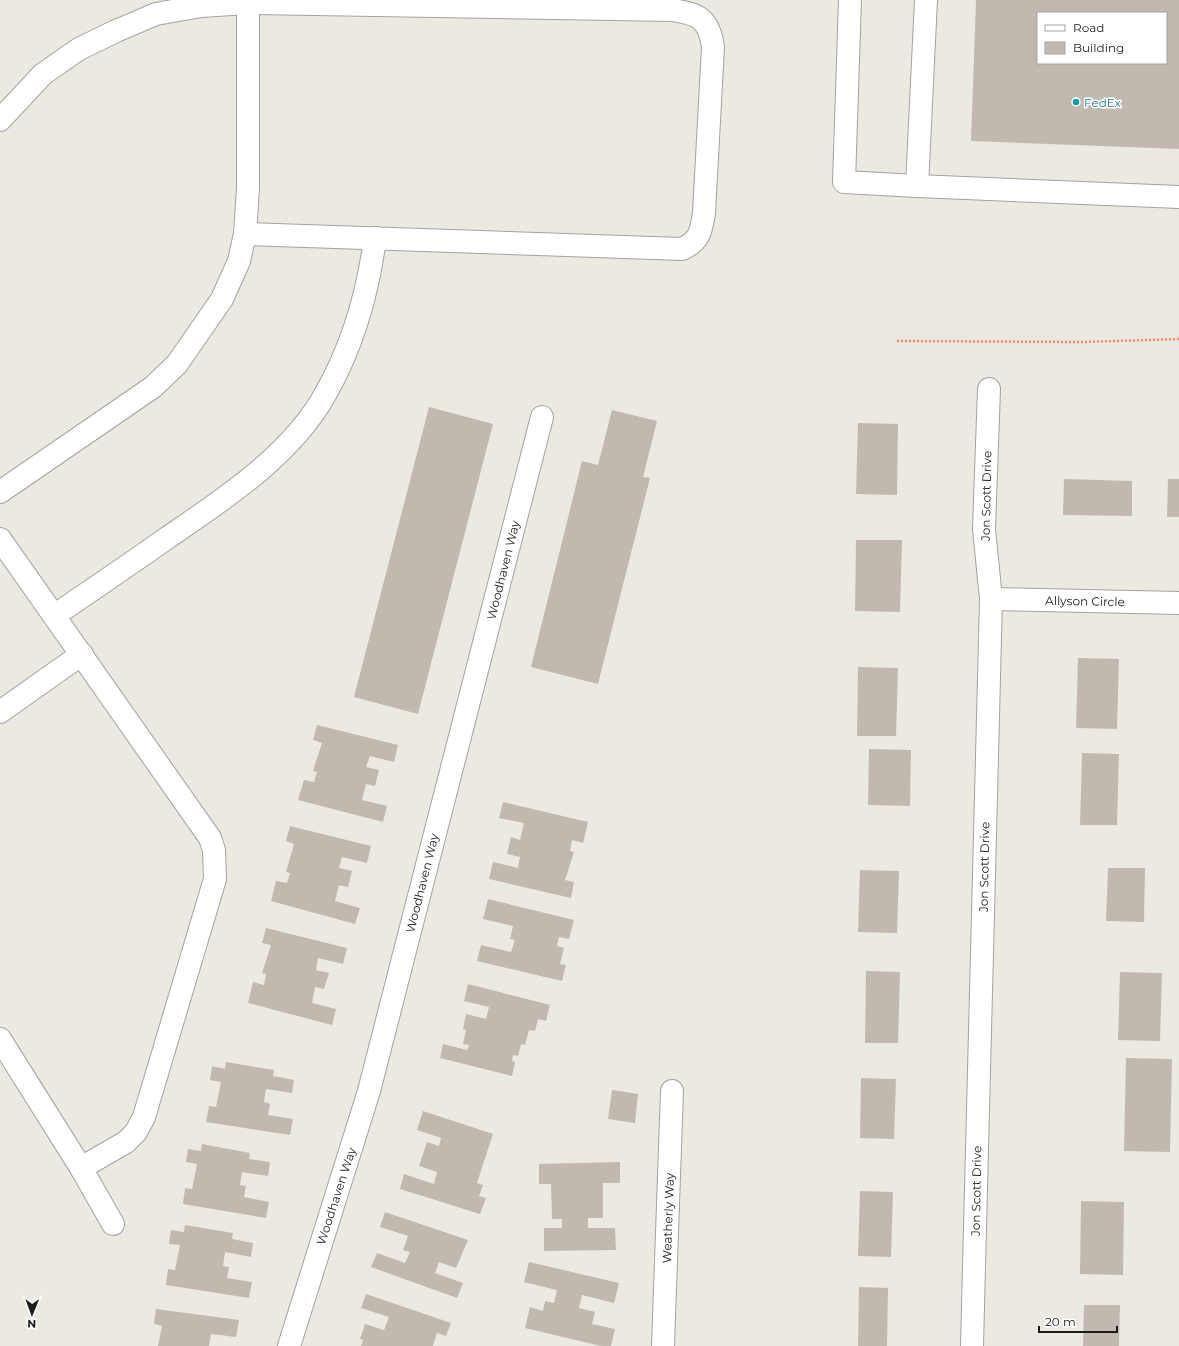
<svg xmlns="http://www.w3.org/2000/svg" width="1179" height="1346" viewBox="0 0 1179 1346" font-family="Montserrat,sans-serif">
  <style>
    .building { fill: #c1b9b0; fill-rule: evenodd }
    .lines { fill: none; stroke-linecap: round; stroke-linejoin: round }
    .minor-casing { stroke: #a2a2a2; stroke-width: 24 }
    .path { stroke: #f88765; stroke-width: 2.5; stroke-dasharray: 2 2; stroke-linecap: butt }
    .minor { stroke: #fff; stroke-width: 22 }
    .culture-dot { fill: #0f9aa8; stroke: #fff; stroke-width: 1.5 }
    .labels { text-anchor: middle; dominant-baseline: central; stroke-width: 3; stroke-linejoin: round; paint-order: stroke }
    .culture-label { font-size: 12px; fill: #0d838f; stroke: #fff; text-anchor: start }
    .street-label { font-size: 12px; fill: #1b1b1b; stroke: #fff }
  </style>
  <rect width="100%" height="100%" fill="#eceae0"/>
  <g class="building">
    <path d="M 976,0 L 1179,0 L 1179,149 L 971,141 ZM 1038,13 L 1166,13 L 1166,63 L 1038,63 Z"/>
    <path d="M 429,407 L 493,424 L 418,714 L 354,697 Z"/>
    <path d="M 612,410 L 657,421 L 643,477 L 650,478 L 598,684 L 531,667 L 582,461 L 598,465 Z"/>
    <path d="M 858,423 L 898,424 L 897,495 L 856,494 Z"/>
    <path d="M 1064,479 L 1132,481 L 1132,516 L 1063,515 Z"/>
    <path d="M 1168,479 L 1179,479 L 1179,517 L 1167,517 Z"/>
    <path d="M 856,540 L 902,540 L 900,612 L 855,611 Z"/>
    <path d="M 1078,658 L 1119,659 L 1117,729 L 1076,728 Z"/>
    <path d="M 858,667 L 898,668 L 896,736 L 857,736 Z"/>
    <path d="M 317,725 L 398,745 L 394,762 L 370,756 L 366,767 L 379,770 L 375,786 L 366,784 L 362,800 L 387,806 L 383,822 L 298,800 L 304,780 L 314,782 L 317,772 L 313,771 L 322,743 L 313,740 Z"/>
    <path d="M 869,749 L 911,750 L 910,806 L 868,805 Z"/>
    <path d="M 1082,753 L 1119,754 L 1117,825 L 1080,825 Z"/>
    <path d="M 503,802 L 588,822 L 583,843 L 572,840 L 570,851 L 574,852 L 565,880 L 574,882 L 571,898 L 489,879 L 493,862 L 518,868 L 520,857 L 507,854 L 511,837 L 520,840 L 524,823 L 499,818 Z"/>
    <path d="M 290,826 L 371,846 L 367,863 L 342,857 L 339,868 L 352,871 L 348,887 L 339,885 L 335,901 L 360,908 L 355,924 L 271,901 L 276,881 L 287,883 L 290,873 L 286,872 L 294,844 L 286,841 Z"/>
    <path d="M 1108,868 L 1145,868 L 1144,922 L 1106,921 Z"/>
    <path d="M 860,870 L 899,871 L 897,933 L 858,932 Z"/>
    <path d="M 488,899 L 574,920 L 569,939 L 559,937 L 557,946 L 564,948 L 560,964 L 566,965 L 562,981 L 477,961 L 481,945 L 511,952 L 515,940 L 510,939 L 513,926 L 483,919 Z"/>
    <path d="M 266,928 L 347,948 L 343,964 L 318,958 L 316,970 L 329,973 L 324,989 L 315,987 L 312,1003 L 336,1009 L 332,1025 L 248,1003 L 253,982 L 264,985 L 266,974 L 262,973 L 271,945 L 262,943 Z"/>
    <path d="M 866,971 L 900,972 L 898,1043 L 865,1043 Z"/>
    <path d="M 1120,972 L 1162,973 L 1160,1041 L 1118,1040 Z"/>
    <path d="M 468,984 L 550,1005 L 546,1021 L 538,1019 L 535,1031 L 529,1030 L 525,1045 L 521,1044 L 518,1056 L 513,1055 L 512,1061 L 515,1062 L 512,1076 L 440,1058 L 443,1044 L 467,1050 L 469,1045 L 463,1044 L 466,1030 L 463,1029 L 466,1014 L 486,1019 L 489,1007 L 464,1001 Z"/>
    <path d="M 1126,1058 L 1172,1059 L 1170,1152 L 1124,1151 Z"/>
    <path d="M 226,1062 L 274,1070 L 273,1076 L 294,1080 L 292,1093 L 266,1089 L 264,1102 L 270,1104 L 268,1115 L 293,1119 L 290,1135 L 206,1122 L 209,1106 L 216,1107 L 221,1082 L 210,1080 L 212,1066 L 225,1069 Z"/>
    <path d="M 861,1078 L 896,1079 L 894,1139 L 860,1138 Z"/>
    <path d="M 612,1090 L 638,1094 L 635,1123 L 608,1119 Z"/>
    <path d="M 423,1111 L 493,1134 L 477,1183 L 483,1185 L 479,1196 L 486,1198 L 480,1214 L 400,1189 L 404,1174 L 434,1184 L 437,1172 L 419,1166 L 427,1142 L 439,1146 L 441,1138 L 417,1130 Z"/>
    <path d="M 202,1144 L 250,1153 L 249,1159 L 270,1162 L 268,1176 L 242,1172 L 240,1185 L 246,1186 L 244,1197 L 269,1202 L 266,1218 L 183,1204 L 185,1188 L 192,1189 L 197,1164 L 186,1162 L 188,1149 L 201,1151 Z"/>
    <path d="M 620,1162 L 620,1183 L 603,1183 L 603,1218 L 588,1218 L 588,1228 L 615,1228 L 616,1250 L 544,1251 L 544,1228 L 562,1228 L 562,1219 L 552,1219 L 551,1184 L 539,1184 L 539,1164 Z"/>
    <path d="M 860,1191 L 893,1192 L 891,1257 L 858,1256 Z"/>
    <path d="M 1081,1201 L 1124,1202 L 1123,1275 L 1080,1274 Z"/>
    <path d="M 385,1212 L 468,1240 L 456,1268 L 439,1262 L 435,1273 L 463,1283 L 457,1298 L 371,1267 L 377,1253 L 405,1263 L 410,1252 L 403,1250 L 408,1236 L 380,1227 Z"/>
    <path d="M 185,1225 L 233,1233 L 232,1239 L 253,1243 L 251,1257 L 225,1252 L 223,1266 L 229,1267 L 227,1278 L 252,1282 L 249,1298 L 166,1285 L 168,1269 L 175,1270 L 180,1245 L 169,1244 L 171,1230 L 184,1232 Z"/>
    <path d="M 529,1262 L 619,1283 L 614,1303 L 582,1295 L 579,1308 L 595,1312 L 592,1324 L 615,1329 L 611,1346 L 601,1346 L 525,1328 L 530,1307 L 543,1311 L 545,1301 L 554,1303 L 557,1290 L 524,1282 Z"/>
    <path d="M 859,1287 L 888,1288 L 887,1346 L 858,1346 Z"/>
    <path d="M 366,1294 L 451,1323 L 446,1336 L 437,1333 L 433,1346 L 361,1346 L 363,1340 L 360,1339 L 365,1324 L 384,1330 L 389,1317 L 361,1308 Z"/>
    <path d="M 1084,1305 L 1120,1305 L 1119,1346 L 1083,1346 Z"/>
    <path d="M 156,1309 L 239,1320 L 236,1337 L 211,1334 L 209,1346 L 158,1346 L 162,1326 L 154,1324 Z"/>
  </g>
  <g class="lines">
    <g class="minor-casing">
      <g id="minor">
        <path d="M 850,0 L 844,182 L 917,186 L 926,0"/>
        <path d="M 0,120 L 43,74 L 79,49 L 116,31 L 156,14 L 201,6 L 248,3 L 672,10 C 698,14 709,18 713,47 L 704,213 C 701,231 700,241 682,249 L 245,234"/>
        <path d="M 917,186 L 1179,197"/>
        <path d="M 0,492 L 153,387 L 177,364 L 222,299 L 239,261 L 245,234 L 248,188 L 248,0"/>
        <path d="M 0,539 L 210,838 L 214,850 L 215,879 L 144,1117 L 136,1132 L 126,1142 L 81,1168"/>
        <path d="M 991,599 L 1179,603"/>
        <path d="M 55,615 C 92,590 130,564 167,538 C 224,499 292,455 326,393 C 353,345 368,293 375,238"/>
        <path d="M 0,712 L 82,654"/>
        <path d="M 0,1039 L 81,1168 L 113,1224"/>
        <path d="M 289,1346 L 369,1091 L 542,417"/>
        <path d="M 663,1346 L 672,1091"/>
        <path d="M 972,1346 L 991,599 L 984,529 L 989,389"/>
      </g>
    </g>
    <path class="path" d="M 897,341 L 1083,342 L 1179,339"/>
    <use href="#minor" class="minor"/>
  </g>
  <circle class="culture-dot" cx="1076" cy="102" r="4"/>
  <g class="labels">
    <g class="culture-label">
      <text x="1084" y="102">FedEx</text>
    </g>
    <g class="street-label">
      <text transform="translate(986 496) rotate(-89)">Jon Scott Drive</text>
      <text transform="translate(503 570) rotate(-76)">Woodhaven Way</text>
      <text transform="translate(1085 601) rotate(1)">Allyson Circle</text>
      <text transform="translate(984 867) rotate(-89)">Jon Scott Drive</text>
      <text transform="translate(422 883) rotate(-76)">Woodhaven Way</text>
      <text transform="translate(976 1191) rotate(-89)">Jon Scott Drive</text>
      <text transform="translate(336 1196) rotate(-72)">Woodhaven Way</text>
      <text transform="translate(668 1218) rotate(-88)">Weatherly Way</text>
    </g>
  </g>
  <rect x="1037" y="12" width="130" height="52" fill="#ffffff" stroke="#a4a4a4"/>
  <rect x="1045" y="25" width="20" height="6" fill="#ffffff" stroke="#a4a4a4"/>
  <text x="1073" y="32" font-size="12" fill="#1b1b1b">Road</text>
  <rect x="1045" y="42" width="20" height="12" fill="#c1b9b0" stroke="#a4a4a4"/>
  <text x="1073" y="52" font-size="12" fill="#1b1b1b">Building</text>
  <g transform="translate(32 1314) rotate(181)" stroke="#ffffff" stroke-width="3" paint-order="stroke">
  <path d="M0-3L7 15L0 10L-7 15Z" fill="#1b1b1b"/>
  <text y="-6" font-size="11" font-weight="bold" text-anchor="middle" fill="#1b1b1b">N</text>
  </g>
  <path d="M1039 1326v6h78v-6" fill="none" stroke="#1b1b1b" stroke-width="2"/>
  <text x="1045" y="1326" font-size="12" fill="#1b1b1b" stroke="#ffffff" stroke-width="3" paint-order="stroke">20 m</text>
</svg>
